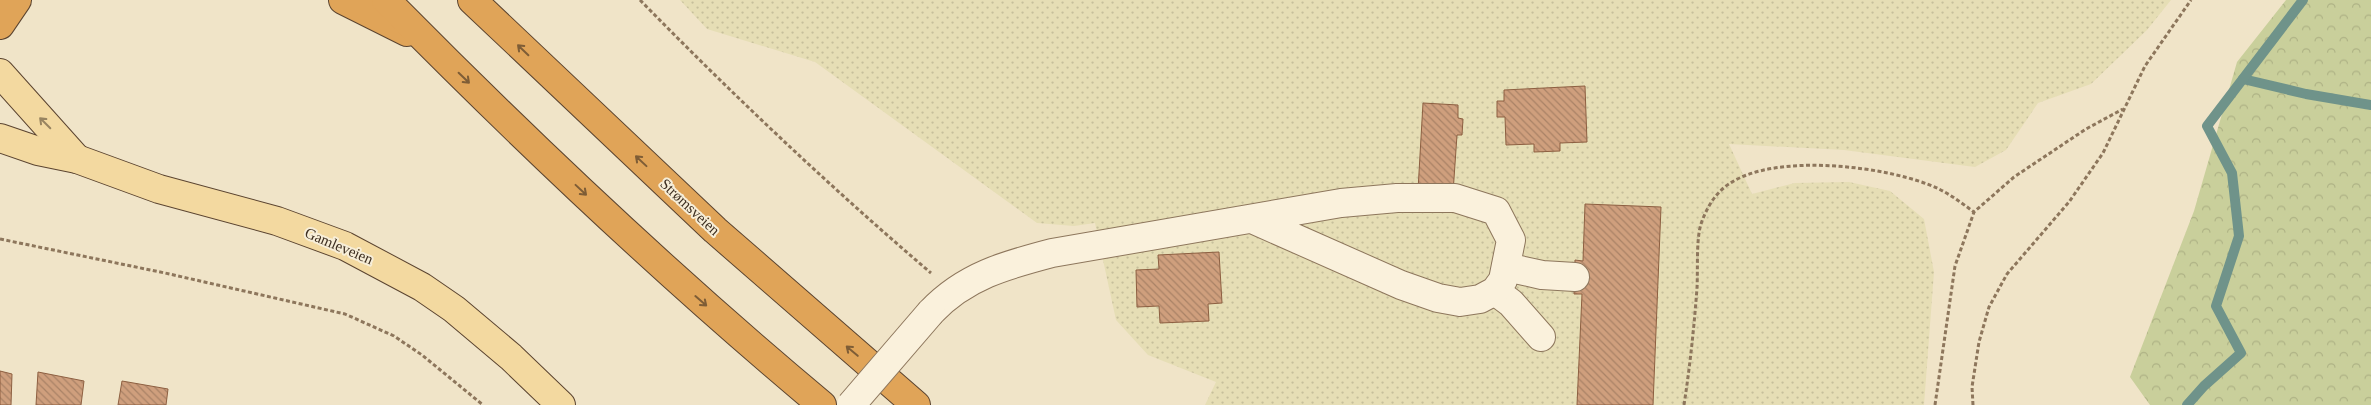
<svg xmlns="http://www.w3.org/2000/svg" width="2371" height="405" viewBox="0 0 2371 405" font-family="Georgia,serif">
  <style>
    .farmland { fill: url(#farmland-dots) }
    .forest { fill: url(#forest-crowns) }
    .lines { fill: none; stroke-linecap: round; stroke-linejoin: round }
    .stream { stroke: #6f938a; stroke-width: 10 }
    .building { fill: url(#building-back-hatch); stroke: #8d5f41 }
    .minor-casing { stroke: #8d765c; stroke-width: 30 }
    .major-casing { stroke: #5b4430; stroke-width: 30 }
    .highway-casing { stroke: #5b4430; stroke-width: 30 }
    .path { stroke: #8d765c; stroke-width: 3; stroke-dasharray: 4 2.5; stroke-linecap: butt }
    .minor { stroke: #faf1dc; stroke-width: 28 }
    .major { stroke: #f3d9a0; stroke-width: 28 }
    .highway { stroke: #e0a458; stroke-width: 28 }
    .minor-bridge-casing { stroke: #8d765c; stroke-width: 30; stroke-linecap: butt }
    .minor-bridge { stroke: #faf1dc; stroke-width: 28 }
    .oneway { stroke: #7e5d36 }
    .oneway2 { stroke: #988460 }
    .labels { text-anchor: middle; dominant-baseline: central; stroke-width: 4; stroke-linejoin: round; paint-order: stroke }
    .street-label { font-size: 15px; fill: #3d2e20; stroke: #f7eed8 }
  </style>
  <defs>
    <pattern id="farmland-dots" width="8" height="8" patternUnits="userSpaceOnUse" patternTransform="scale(1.25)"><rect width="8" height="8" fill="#e6deb5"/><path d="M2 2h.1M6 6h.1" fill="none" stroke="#c6bf9b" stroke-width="1.8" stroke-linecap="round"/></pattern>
    <pattern id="forest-crowns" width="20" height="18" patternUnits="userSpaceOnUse" patternTransform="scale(1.25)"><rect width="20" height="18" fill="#c9cf9b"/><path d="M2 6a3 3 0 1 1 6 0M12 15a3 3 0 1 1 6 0" fill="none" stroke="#aeb285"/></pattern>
    <pattern id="building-back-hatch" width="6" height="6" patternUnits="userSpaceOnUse" patternTransform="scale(1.25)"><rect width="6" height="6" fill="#cf9f7d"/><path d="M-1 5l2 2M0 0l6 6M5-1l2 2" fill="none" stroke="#a98266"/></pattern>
  </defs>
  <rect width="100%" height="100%" fill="#f0e4c8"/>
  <path class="farmland" d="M 680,0 L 2171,0 L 2147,30 L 2091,84 L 2038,103 L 2006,150 L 1975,167 L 1844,150 L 1729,144 L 1752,194 L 1795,183 L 1849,182 L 1890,191 L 1924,219 L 1934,272 L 1924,405 L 1205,405 L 1216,382 L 1148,355 L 1116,320 L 1095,223 L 1074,226 L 1037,223 L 815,62 L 707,29 Z"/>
  <path class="forest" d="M 2286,0 L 2371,0 L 2371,405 L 2150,405 L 2130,377 L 2194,211 L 2237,62 Z"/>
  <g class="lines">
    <g class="stream">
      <path d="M 2243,79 L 2306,94 L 2371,105"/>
      <path d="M 2187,405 L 2204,386 L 2241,353 L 2216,306 L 2239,236 L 2232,173 L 2207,126 L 2303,0"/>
    </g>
  </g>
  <g class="building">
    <path d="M 1585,86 L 1587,142 L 1560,143 L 1560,151 L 1534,152 L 1534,144 L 1506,145 L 1505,117 L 1497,117 L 1497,101 L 1504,101 L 1504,90 Z"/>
    <path d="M 1423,103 L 1458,105 L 1458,118 L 1463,119 L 1462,135 L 1457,135 L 1453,193 L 1418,190 Z"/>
    <path d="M 1585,204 L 1661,207 L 1653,405 L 1577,405 L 1582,294 L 1574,294 L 1575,260 L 1583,261 Z"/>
    <path d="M 1219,252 L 1222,303 L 1208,304 L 1209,321 L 1160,323 L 1159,306 L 1137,307 L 1136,270 L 1159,269 L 1158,255 Z"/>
    <path d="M 0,371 L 12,374 L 11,405 L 0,405 Z"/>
    <path d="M 38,372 L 84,381 L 81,405 L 36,405 Z"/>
    <path d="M 122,381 L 168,389 L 166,405 L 118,405 Z"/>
  </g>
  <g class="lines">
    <g class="minor-casing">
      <g id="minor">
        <path d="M 1506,267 L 1542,275 L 1575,277"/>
        <path d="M 1495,291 L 1511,303 L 1541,337"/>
        <path d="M 931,312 C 965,276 1006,265 1052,253 L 1341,203 L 1397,198 L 1455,198 L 1496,211 L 1511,240 L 1503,280 L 1495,291 L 1480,299 L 1460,302 L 1438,298 L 1401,285 L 1252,219"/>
      </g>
    </g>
    <g class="major-casing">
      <g id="major">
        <path d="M 0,73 L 77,159"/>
        <path d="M 0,138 L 38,151 L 77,159 L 159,189 L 277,221 L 345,246 L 422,287 L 454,309 L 511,357 L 561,405"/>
      </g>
    </g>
    <g class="highway-casing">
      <g id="highway">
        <path d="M 343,0 L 407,32"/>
        <path d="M 386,0 C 525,141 670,278 822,405"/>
        <path d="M 472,0 L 715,230 L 916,405"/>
        <path d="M 0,25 L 17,0"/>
      </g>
    </g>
    <g class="path">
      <path d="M 640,0 C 733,95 829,186 931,273"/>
      <path d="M 0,239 L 165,273 L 345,314 L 394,336 L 422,355 L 483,405"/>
      <path d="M 1684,405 C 1690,366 1694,328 1697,288 C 1698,271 1696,239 1701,224 C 1706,209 1715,193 1729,184 C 1775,152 1891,166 1939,189 C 1951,195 1963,204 1974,212"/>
      <path d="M 1935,405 L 1955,266 L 1974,212 L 2014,177 L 2086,129 L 2123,109"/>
      <path d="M 1973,405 L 1972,387 L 1979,342 L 1989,307 L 2007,274 L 2069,202 L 2103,153 L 2145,66 L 2191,0"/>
    </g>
    <use href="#minor" class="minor"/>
    <use href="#major" class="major"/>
    <use href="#highway" class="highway"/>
    <g class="minor-bridge-casing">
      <path id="minor-bridge" d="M 851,405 L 931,312"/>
    </g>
    <use href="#minor-bridge" class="minor-bridge"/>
  </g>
  <defs><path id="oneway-shaft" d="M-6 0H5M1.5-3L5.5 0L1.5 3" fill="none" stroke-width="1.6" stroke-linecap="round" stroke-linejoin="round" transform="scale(1.25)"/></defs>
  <g class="oneway">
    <use href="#oneway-shaft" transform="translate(523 50) rotate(-136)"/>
    <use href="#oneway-shaft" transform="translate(464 78) rotate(44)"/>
    <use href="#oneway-shaft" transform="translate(641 161) rotate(-137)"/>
    <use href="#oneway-shaft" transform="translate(581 190) rotate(43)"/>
    <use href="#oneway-shaft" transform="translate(701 301) rotate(41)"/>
    <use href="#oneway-shaft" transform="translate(852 351) rotate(-140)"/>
  </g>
  <use class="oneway2" href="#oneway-shaft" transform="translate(45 123) rotate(-135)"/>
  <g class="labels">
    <g class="street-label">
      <text transform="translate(690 207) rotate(43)">Strømsveien</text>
      <text transform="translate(339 246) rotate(23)">Gamleveien</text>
    </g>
  </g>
</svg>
